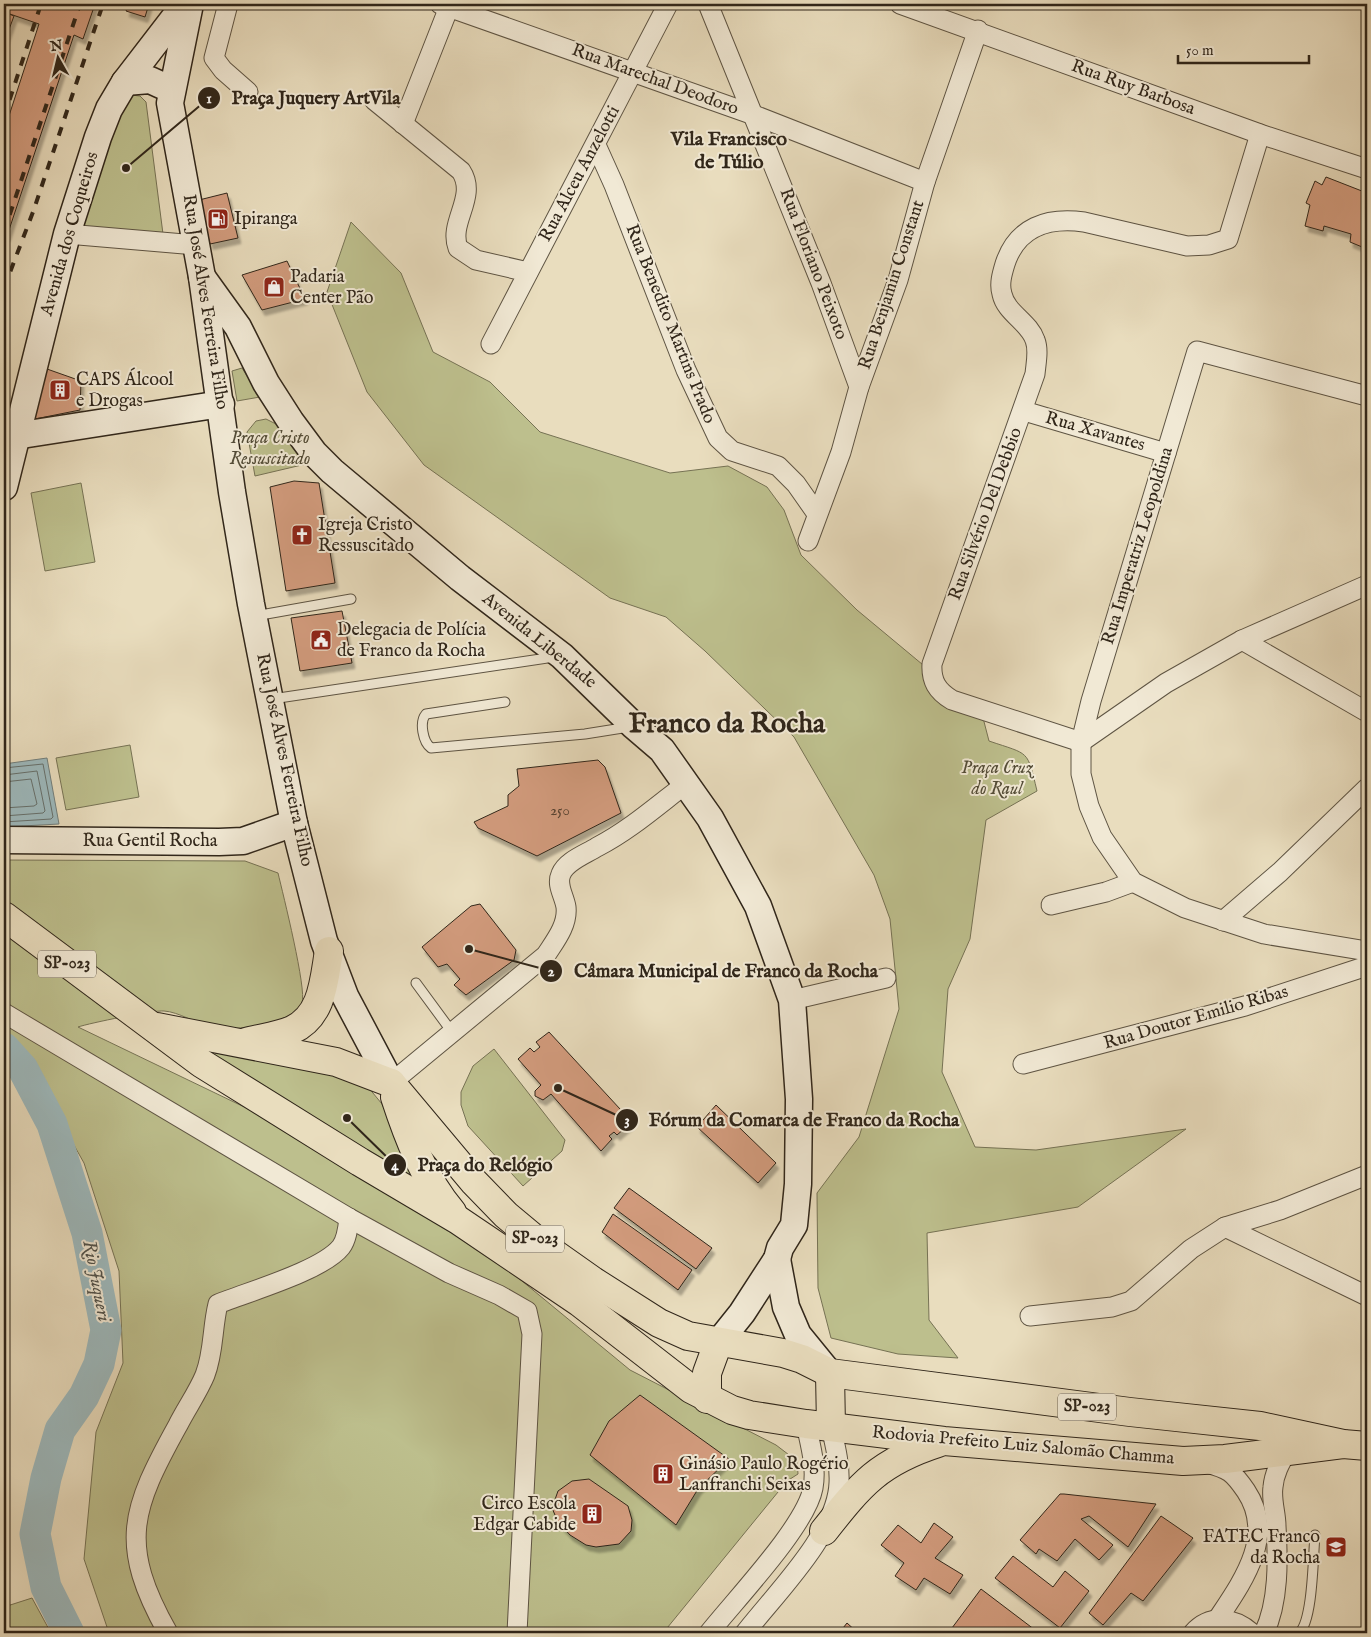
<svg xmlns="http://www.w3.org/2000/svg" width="1371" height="1637" viewBox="0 0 1371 1637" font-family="'IM FELL English',serif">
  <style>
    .green { fill: #bdbf8d; stroke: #767254 }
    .water { fill: #9db9bd; stroke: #717e7c }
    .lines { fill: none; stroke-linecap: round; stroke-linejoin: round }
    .shore { stroke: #66706c; stroke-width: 1 }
    .river { stroke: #9db9bd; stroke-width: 31 }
    .building { fill: #d39c7e; stroke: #30261a; filter: url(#shadow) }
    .lane-casing { stroke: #5e5443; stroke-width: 11 }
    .street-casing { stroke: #5e5443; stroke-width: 21 }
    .secondary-casing { stroke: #30261a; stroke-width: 29 }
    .primary-casing { stroke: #30261a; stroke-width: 30 }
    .lane { stroke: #f1e9d5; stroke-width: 9 }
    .street { stroke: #f1e9d5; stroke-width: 19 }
    .secondary { stroke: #f1e9d5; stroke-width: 26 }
    .primary { stroke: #e9ddbe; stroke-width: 28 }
    .rail { stroke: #30261a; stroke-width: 4; stroke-dasharray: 9 9; stroke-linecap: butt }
    .labels { text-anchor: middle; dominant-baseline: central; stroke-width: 4; stroke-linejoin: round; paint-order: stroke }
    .number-label { font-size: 15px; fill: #594433 }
    .shield { fill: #f1e9d5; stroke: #6a6052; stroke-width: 1 }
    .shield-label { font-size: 16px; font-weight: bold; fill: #30261a }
    .street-label { font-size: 18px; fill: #30261a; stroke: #f1e9d5 }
    .poi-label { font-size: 18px; fill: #30261a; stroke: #f1e9d5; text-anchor: start }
    .park-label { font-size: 18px; font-style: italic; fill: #534c37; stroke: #f1e9d5 }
    .water-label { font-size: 19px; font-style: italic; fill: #51524b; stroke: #f1e9d5 }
    .quarter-label { font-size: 20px; font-weight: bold; fill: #30261a; stroke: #f1e9d5 }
    .town-label { font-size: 28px; font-weight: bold; fill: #30261a; stroke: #f1e9d5 }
    .leader { fill: none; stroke: #30261a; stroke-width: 2 }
    .callout-dot { fill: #30261a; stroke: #f1e9d5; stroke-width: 2 }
    .mark-label { font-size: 15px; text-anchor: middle; font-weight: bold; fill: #fff }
    .callout-label { font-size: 19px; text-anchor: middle; font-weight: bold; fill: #30261a; stroke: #f1e9d5; stroke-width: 4; stroke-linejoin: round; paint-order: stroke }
  </style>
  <defs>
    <filter id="shadow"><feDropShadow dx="3" dy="5.5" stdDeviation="1" flood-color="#0004"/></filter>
  </defs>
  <rect width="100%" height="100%" fill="#e9ddbe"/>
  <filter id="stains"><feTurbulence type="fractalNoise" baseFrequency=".004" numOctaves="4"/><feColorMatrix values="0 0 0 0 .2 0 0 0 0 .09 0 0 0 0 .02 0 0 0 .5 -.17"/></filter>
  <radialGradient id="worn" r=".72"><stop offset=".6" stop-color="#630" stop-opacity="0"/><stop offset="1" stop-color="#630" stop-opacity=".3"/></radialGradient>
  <g class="green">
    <path d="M 131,95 L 140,96 L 146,102 L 163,234 L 73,226 L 121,107 Z"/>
    <path d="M 351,222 L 401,273 L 433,352 L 490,382 L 540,432 L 670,473 L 728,466 L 767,487 L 784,510 L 801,555 L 857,610 L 982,714 L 989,741 C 1030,755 1027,749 1037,791 L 986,820 L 970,939 L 948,989 L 942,1072 L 975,1147 L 1036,1150 L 1186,1129 L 1078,1207 L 927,1233 L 929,1320 L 958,1358 L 898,1354 L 831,1338 L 818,1288 L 817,1193 L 859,1137 L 899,1009 L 890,919 L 874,875 L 794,737 L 705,651 L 666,617 L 610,598 L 424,465 L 367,392 L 327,292 Z"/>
    <path d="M 242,368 L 260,397 L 237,401 L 232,371 Z"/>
    <path d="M 266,419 L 276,424 L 306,464 L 255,476 L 247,432 L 256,421 Z"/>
    <path d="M 81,483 L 95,562 L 45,571 L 31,493 Z"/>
    <path d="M 130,745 L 139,797 L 66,810 L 56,758 Z"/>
    <path d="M 4,860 L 245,861 L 278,873 C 283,894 307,990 302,1003 C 294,1025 229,1032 210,1027 C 195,1023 179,1012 164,1011 C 153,1010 90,1023 78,1027 L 344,1155 L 448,1220 L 630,1370 L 776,1445 L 797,1461 L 798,1474 L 787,1481 L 663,1633 L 109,1633 L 84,1559 L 96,1432 L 123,1363 L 119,1271 L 84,1163 L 61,1122 L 4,1071 Z"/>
    <path d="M 204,1047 L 319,1068 L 368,1087 L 382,1104 L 418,1183 L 205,1057 Z"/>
    <path d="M 494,1049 L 565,1140 L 562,1151 L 523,1186 L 468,1126 L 461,1105 L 461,1092 L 473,1066 Z"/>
    <path d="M 32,1598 L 51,1633 L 4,1633 L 4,1607 Z"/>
  </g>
  <path class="water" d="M 47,758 L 59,824 L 4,827 L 4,764 Z"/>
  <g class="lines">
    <g class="shore">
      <path d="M 4,768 L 43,764 L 53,817 L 51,819 L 4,822"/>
      <path d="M 4,775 L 37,771 L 45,811 L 43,813 L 4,816"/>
      <path d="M 4,782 L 31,779 L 37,804 L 34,806 L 4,808"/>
    </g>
    <path class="river" d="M 4,1048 L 23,1069 L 52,1124 L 87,1233 L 106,1330 L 99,1364 L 84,1396 L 60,1430 L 46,1478 L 35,1534 L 46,1587 L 69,1633"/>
  </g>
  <g class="building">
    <path d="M 7,4 L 95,4 L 83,39 L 74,35 L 7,236 L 4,235 L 4,131 L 39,24 L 4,12 Z"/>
    <path d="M 129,4 L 149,4 L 145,17 L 126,11 Z"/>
    <path d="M 4,12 L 14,16 L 4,43 Z"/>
    <path d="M 1326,177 L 1367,193 L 1367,249 L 1350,242 L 1351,234 L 1324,226 L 1323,231 L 1305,226 L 1310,205 L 1306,203 L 1315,181 L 1322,185 Z"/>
    <path d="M 227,193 L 238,238 L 210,244 L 199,200 Z"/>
    <path d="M 287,261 L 305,299 L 262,310 L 242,275 Z"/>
    <path d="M 47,369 L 81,381 L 80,410 L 35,419 L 37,399 Z"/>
    <path d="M 294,481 L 319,483 L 335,583 L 286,591 L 270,487 Z"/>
    <path d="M 342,611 L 352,663 L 300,671 L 291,618 Z"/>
    <path d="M 598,760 L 605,767 L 621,813 L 537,856 L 478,828 L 474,822 L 508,806 L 508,795 L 519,786 L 517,769 Z"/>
    <path d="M 480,904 L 516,950 L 514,960 L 466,995 L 454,985 L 460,979 L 447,964 L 438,967 L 422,947 L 471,906 Z"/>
    <path d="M 549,1032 L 632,1122 L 617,1135 L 614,1132 L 609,1136 L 612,1139 L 601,1151 L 551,1094 L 543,1100 L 535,1096 L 535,1091 L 541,1085 L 518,1059 L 530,1048 L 534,1052 L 540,1047 L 536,1042 Z"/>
    <path d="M 716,1105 L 776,1163 L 758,1183 L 697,1127 Z"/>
    <path d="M 629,1188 L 712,1248 L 696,1269 L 614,1208 Z"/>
    <path d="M 613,1214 L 692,1270 L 678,1290 L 602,1232 Z"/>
    <path d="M 640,1395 L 729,1459 L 698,1489 L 676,1525 L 590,1455 L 609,1421 Z"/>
    <path d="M 589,1479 L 628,1506 L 632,1520 L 631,1531 L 619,1544 L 596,1547 L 586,1545 L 570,1535 L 558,1522 L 552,1508 L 558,1491 L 572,1481 Z"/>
    <path d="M 1060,1494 L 1064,1494 L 1156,1504 L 1128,1547 L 1089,1516 L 1081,1519 L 1113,1545 L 1099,1560 L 1075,1539 L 1057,1561 L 1039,1549 L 1036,1554 L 1020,1540 Z"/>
    <path d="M 1161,1516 L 1193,1538 L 1143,1601 L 1131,1593 L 1103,1625 L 1089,1613 Z"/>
    <path d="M 934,1523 L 953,1537 L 935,1558 L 963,1575 L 950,1594 L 924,1578 L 916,1590 L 895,1576 L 904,1563 L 881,1545 L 898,1525 L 921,1543 Z"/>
    <path d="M 1013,1556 L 1053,1587 L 1065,1571 L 1089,1591 L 1060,1628 L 995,1578 Z"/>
    <path d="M 981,1589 L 1039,1633 L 951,1633 L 949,1632 Z"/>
    <path d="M 847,1623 L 858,1633 L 839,1633 Z"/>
  </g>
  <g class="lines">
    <g class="lane-casing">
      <g id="lane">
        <path d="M 255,616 L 351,599"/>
        <path d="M 272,699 L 554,657"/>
        <path d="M 505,702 L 426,714 C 419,722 423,742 431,748 L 585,734 L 629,727"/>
        <path d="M 416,983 L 452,1032"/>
        <path d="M 1299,1633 C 1313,1621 1313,1556 1315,1535"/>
      </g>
    </g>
    <g class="street-casing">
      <g id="street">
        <path d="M 228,4 L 214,58 L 223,70 L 248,92"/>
        <path d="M 440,4 L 754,115 L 925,182"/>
        <path d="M 708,4 L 821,283 L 859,387"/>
        <path d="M 900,4 L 1260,134 L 1367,169"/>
        <path d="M 374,100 L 461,171 C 478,197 448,222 458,248 L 476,260 L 528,272"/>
        <path d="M 403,124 L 449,7"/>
        <path d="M 596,145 L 614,185 L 686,370 L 718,438 L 732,451 L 778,466 L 796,484 L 817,514"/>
        <path d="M 67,234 L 196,245"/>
        <path d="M 491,344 L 668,4"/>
        <path d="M 1367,396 L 1197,351 L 1091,701 L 1081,742 L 1081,774 L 1089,806 L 1102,837 L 1133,882 L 1185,908 L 1264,934 L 1367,951"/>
        <path d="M 1024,411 L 1166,453"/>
        <path d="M 808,541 L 841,452 L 859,387 L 898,280 L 925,182 L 978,30"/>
        <path d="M 1242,640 L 1367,712"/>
        <path d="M 1081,742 L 952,700 C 937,691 931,681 932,664 L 1035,374 C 1036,363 1039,350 1035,340 C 1029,322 1006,313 1002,294 C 999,284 1002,274 1005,264 C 1017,227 1047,217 1084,222 L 1187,246 L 1209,245 L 1228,239 L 1260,134"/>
        <path d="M 1081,742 L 1166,683 L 1242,640 L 1367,585"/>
        <path d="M 1051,905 L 1106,892 L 1133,882"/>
        <path d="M 1223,921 L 1280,872 L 1367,788"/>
        <path d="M 792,1000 L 886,978"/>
        <path d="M 4,1013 L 349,1218 L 449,1273 L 499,1295 L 527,1311 L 532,1334 L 517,1633"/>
        <path d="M 1023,1064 L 1245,1006 L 1367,966"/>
        <path d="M 391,1083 L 546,955 C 555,941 568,925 566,907 C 564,895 556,885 561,874 C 566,861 586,854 597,847 C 630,830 658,805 687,783"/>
        <path d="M 1225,1227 L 1367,1296"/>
        <path d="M 1030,1316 L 1112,1307 L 1131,1301 L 1191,1249 L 1225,1227 L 1280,1210 L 1367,1175"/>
        <path d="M 1207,1463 C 1229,1469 1233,1472 1246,1491 C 1276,1536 1243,1581 1217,1620"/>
        <path d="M 168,1633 C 118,1544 131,1510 178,1425 C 186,1409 198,1392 205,1375 C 214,1352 212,1328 218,1304 C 247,1292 322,1271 341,1247 C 347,1239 348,1227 349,1218"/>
        <path d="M 709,1633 C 735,1600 806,1526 813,1488 C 817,1467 810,1444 806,1424"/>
        <path d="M 745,1633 C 775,1594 837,1534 839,1483 C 840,1464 835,1445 831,1427"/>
        <path d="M 1193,1633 C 1210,1614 1234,1617 1252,1633"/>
        <path d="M 1264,1633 C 1279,1602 1278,1560 1276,1526 C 1276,1513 1271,1500 1273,1487 C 1274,1474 1280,1463 1287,1451"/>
      </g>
    </g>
    <g class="secondary-casing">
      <g id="secondary">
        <path d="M 190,4 L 170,103 L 202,277 L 232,492 L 251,604 L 294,823 L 324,941 L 345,996 L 391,1083"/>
        <path d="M 125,82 L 150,80 L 172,90"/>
        <path d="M 202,277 L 238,327 L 266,383 L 291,422 L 314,453 L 332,471 L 460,578 L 562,656 L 634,726 L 662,750 L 710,818 L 758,906 L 792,1000 L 799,1099 L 798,1184 L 794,1225 L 780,1248 L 777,1259 L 742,1313 L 718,1343"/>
        <path d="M 15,436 L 221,404"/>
        <path d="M 4,487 L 67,234 L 98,137 L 109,109 L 125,82 L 185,4"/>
        <path d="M 4,840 L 219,842 L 243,841 L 294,823"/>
        <path d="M 777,1259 L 786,1307 L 798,1335 L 829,1373"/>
      </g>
    </g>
    <g class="primary-casing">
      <g id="primary">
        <path d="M 4,916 L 201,1063 L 360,1162 L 458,1220 L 579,1302 L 691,1389 L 732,1410 L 749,1415 L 806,1424 L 944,1441 L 1183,1461 L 1225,1459 L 1343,1444"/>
        <path d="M 157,1027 L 336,1062 L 391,1083"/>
        <path d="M 246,1042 C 261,1038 278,1036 292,1030 C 323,1016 324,980 329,951"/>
        <path d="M 391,1083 L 474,1182 L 506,1215 L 542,1245 L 593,1281 L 659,1323 L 688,1336 L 783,1353 L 802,1359 L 830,1373 L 1130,1412 L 1260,1426 L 1343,1444 L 1367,1446"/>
        <path d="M 395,1097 C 408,1137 424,1179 452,1212"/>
        <path d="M 830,1373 L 831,1427"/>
        <path d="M 707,1399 L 707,1373 L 718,1343"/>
        <path d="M 824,1531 C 861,1484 879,1462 938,1443"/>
      </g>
    </g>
    <use href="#lane" class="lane"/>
    <use href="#street" class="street"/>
    <use href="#secondary" class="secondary"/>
    <use href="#primary" class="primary"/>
    <g class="rail">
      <path d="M 4,117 L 41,4"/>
      <path d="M 4,232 L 80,4"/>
      <path d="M 4,288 L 33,212 L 103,4"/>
    </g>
  </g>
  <defs>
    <g id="fuel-square" transform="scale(1.125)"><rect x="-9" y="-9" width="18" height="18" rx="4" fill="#8f2418" stroke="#f1e9d5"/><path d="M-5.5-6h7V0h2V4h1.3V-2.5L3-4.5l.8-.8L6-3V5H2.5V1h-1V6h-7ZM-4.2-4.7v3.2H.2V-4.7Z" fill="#fff"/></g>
    <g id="shop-square" transform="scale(1.125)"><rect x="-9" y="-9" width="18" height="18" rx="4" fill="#8f2418" stroke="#f1e9d5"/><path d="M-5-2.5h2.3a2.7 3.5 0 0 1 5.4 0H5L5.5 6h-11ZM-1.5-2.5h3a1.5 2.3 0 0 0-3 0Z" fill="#fff"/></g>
    <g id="building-square" transform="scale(1.125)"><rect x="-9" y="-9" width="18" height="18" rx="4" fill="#8f2418" stroke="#f1e9d5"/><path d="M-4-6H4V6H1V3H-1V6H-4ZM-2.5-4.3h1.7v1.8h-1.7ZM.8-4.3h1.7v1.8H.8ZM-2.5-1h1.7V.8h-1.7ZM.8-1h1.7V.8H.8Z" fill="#fff"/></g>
    <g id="church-square" transform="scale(1.125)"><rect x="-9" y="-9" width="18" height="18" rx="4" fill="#8f2418" stroke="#f1e9d5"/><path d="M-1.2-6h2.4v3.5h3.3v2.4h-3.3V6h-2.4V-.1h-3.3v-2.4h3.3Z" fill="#fff"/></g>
    <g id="civic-square" transform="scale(1.125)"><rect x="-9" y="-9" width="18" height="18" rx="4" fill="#8f2418" stroke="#f1e9d5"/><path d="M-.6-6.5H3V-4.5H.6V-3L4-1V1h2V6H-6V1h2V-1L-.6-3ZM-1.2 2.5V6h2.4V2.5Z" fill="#fff"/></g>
    <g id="university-square" transform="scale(1.125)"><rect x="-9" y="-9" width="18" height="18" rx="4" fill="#8f2418" stroke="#f1e9d5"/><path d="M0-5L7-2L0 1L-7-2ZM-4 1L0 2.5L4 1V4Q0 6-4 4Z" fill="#fff"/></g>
  </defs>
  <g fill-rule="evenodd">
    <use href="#fuel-square" x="218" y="219"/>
    <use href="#shop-square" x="274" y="287"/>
    <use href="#building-square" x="60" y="390"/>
    <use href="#church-square" x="302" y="535"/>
    <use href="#civic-square" x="321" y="640"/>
    <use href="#building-square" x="663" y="1474"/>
    <use href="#building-square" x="592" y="1514"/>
    <use href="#university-square" x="1336" y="1547"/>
  </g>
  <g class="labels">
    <g class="number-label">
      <text x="560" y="810">250</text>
    </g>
    <g class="shield">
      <rect x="38" y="950.5" width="58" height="27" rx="4"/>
      <rect x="506" y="1225.5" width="58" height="27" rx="4"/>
      <rect x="1058" y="1393.5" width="58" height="27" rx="4"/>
    </g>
    <g class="shield-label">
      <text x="67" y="964">SP-023</text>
      <text x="535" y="1239">SP-023</text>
      <text x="1087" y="1407">SP-023</text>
    </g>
    <g class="street-label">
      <text transform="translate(655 80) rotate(20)">Rua Marechal Deodoro</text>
      <text transform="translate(1133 88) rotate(20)">Rua Ruy Barbosa</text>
      <text transform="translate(580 174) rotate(-62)">Rua Alceu Anzelotti</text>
      <text transform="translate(70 234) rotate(-74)">Avenida dos Coqueiros</text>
      <text transform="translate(813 264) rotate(69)">Rua Floriano Peixoto</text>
      <text transform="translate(892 285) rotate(-72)">Rua Benjamin Constant</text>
      <text transform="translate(205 302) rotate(81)">Rua José Alves Ferreira Filho</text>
      <text transform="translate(670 324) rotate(68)">Rua Benedito Martins Prado</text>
      <text transform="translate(1095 432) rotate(16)">Rua Xavantes</text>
      <text transform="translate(986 514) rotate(-70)">Rua Silvério Del Debbio</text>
      <text transform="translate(1138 546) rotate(-73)">Rua Imperatriz Leopoldina</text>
      <text transform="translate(539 641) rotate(39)">Avenida Liberdade</text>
      <text transform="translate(284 760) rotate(78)">Rua José Alves Ferreira Filho</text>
      <text x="150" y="841">Rua Gentil Rocha</text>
      <text transform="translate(1196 1018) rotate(-16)">Rua Doutor Emilio Ribas</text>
      <text transform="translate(1023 1446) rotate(5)">Rodovia Prefeito Luiz Salomão Chamma</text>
    </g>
    <g class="poi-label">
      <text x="234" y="219">Ipiranga</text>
      <text x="290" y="277">Padaria<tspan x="290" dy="21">Center Pão</tspan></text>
      <text x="76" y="380">CAPS Álcool<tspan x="76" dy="21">e Drogas</tspan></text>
      <text x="318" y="525">Igreja Cristo<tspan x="318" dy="21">Ressuscitado</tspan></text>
      <text x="337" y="630">Delegacia de Polícia<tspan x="337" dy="21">de Franco da Rocha</tspan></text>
      <text x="679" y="1464">Ginásio Paulo Rogério<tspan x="679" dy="21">Lanfranchi Seixas</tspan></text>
      <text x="576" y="1504" text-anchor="end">Circo Escola<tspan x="576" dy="21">Edgar Cabide</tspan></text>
      <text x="1320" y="1537" text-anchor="end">FATEC Franco<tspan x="1320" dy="21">da Rocha</tspan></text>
    </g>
    <g class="park-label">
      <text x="270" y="438">Praça Cristo<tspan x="270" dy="21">Ressuscitado</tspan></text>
      <text x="997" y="768">Praça Cruz<tspan x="997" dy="21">do Raul</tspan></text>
    </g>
    <g class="water-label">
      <text transform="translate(96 1281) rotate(79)">Rio Juqueri</text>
    </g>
    <g class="quarter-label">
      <text x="729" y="139">Vila Francisco<tspan x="729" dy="23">de Túlio</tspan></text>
    </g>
    <g class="town-label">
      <text x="727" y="724">Franco da Rocha</text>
    </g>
  </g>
  <path class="leader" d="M126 168L209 98M469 949L551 971M558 1088L627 1120M347 1118L395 1165"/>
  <g class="callout-dot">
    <circle cx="126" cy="168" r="5"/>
    <circle cx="469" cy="949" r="5"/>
    <circle cx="558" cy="1088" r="5"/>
    <circle cx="347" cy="1118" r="5"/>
    <circle cx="209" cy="98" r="12"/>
    <circle cx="551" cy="971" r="12"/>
    <circle cx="627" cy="1120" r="12"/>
    <circle cx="395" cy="1165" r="12"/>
  </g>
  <g class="mark-label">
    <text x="209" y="103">1</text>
    <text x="551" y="976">2</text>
    <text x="627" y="1125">3</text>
    <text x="395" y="1170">4</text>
  </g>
  <g class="callout-label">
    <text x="316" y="104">Praça Juquery ArtVila</text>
    <text x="726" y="977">Câmara Municipal de Franco da Rocha</text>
    <text x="804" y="1126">Fórum da Comarca de Franco da Rocha</text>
    <text x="485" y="1171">Praça do Relógio</text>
  </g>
  <rect width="1371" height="1637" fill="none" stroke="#e9ddbe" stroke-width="20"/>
  <rect x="5" y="5" width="1361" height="1627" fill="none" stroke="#30261a" stroke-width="2.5"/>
  <rect x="10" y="10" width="1351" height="1617" fill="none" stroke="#30261a"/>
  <g transform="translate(58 58) rotate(352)" stroke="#f1e9d5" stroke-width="4" paint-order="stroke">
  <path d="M0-4L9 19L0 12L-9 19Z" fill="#30261a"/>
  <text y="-8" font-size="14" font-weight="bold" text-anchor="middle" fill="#30261a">N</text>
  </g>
  <path d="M1178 55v8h131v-8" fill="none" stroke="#30261a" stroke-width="2.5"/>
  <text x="1186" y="55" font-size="15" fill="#30261a" stroke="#f1e9d5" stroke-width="4" paint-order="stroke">50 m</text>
  <rect width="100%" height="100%" filter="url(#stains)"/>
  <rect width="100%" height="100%" fill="url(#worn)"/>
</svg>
